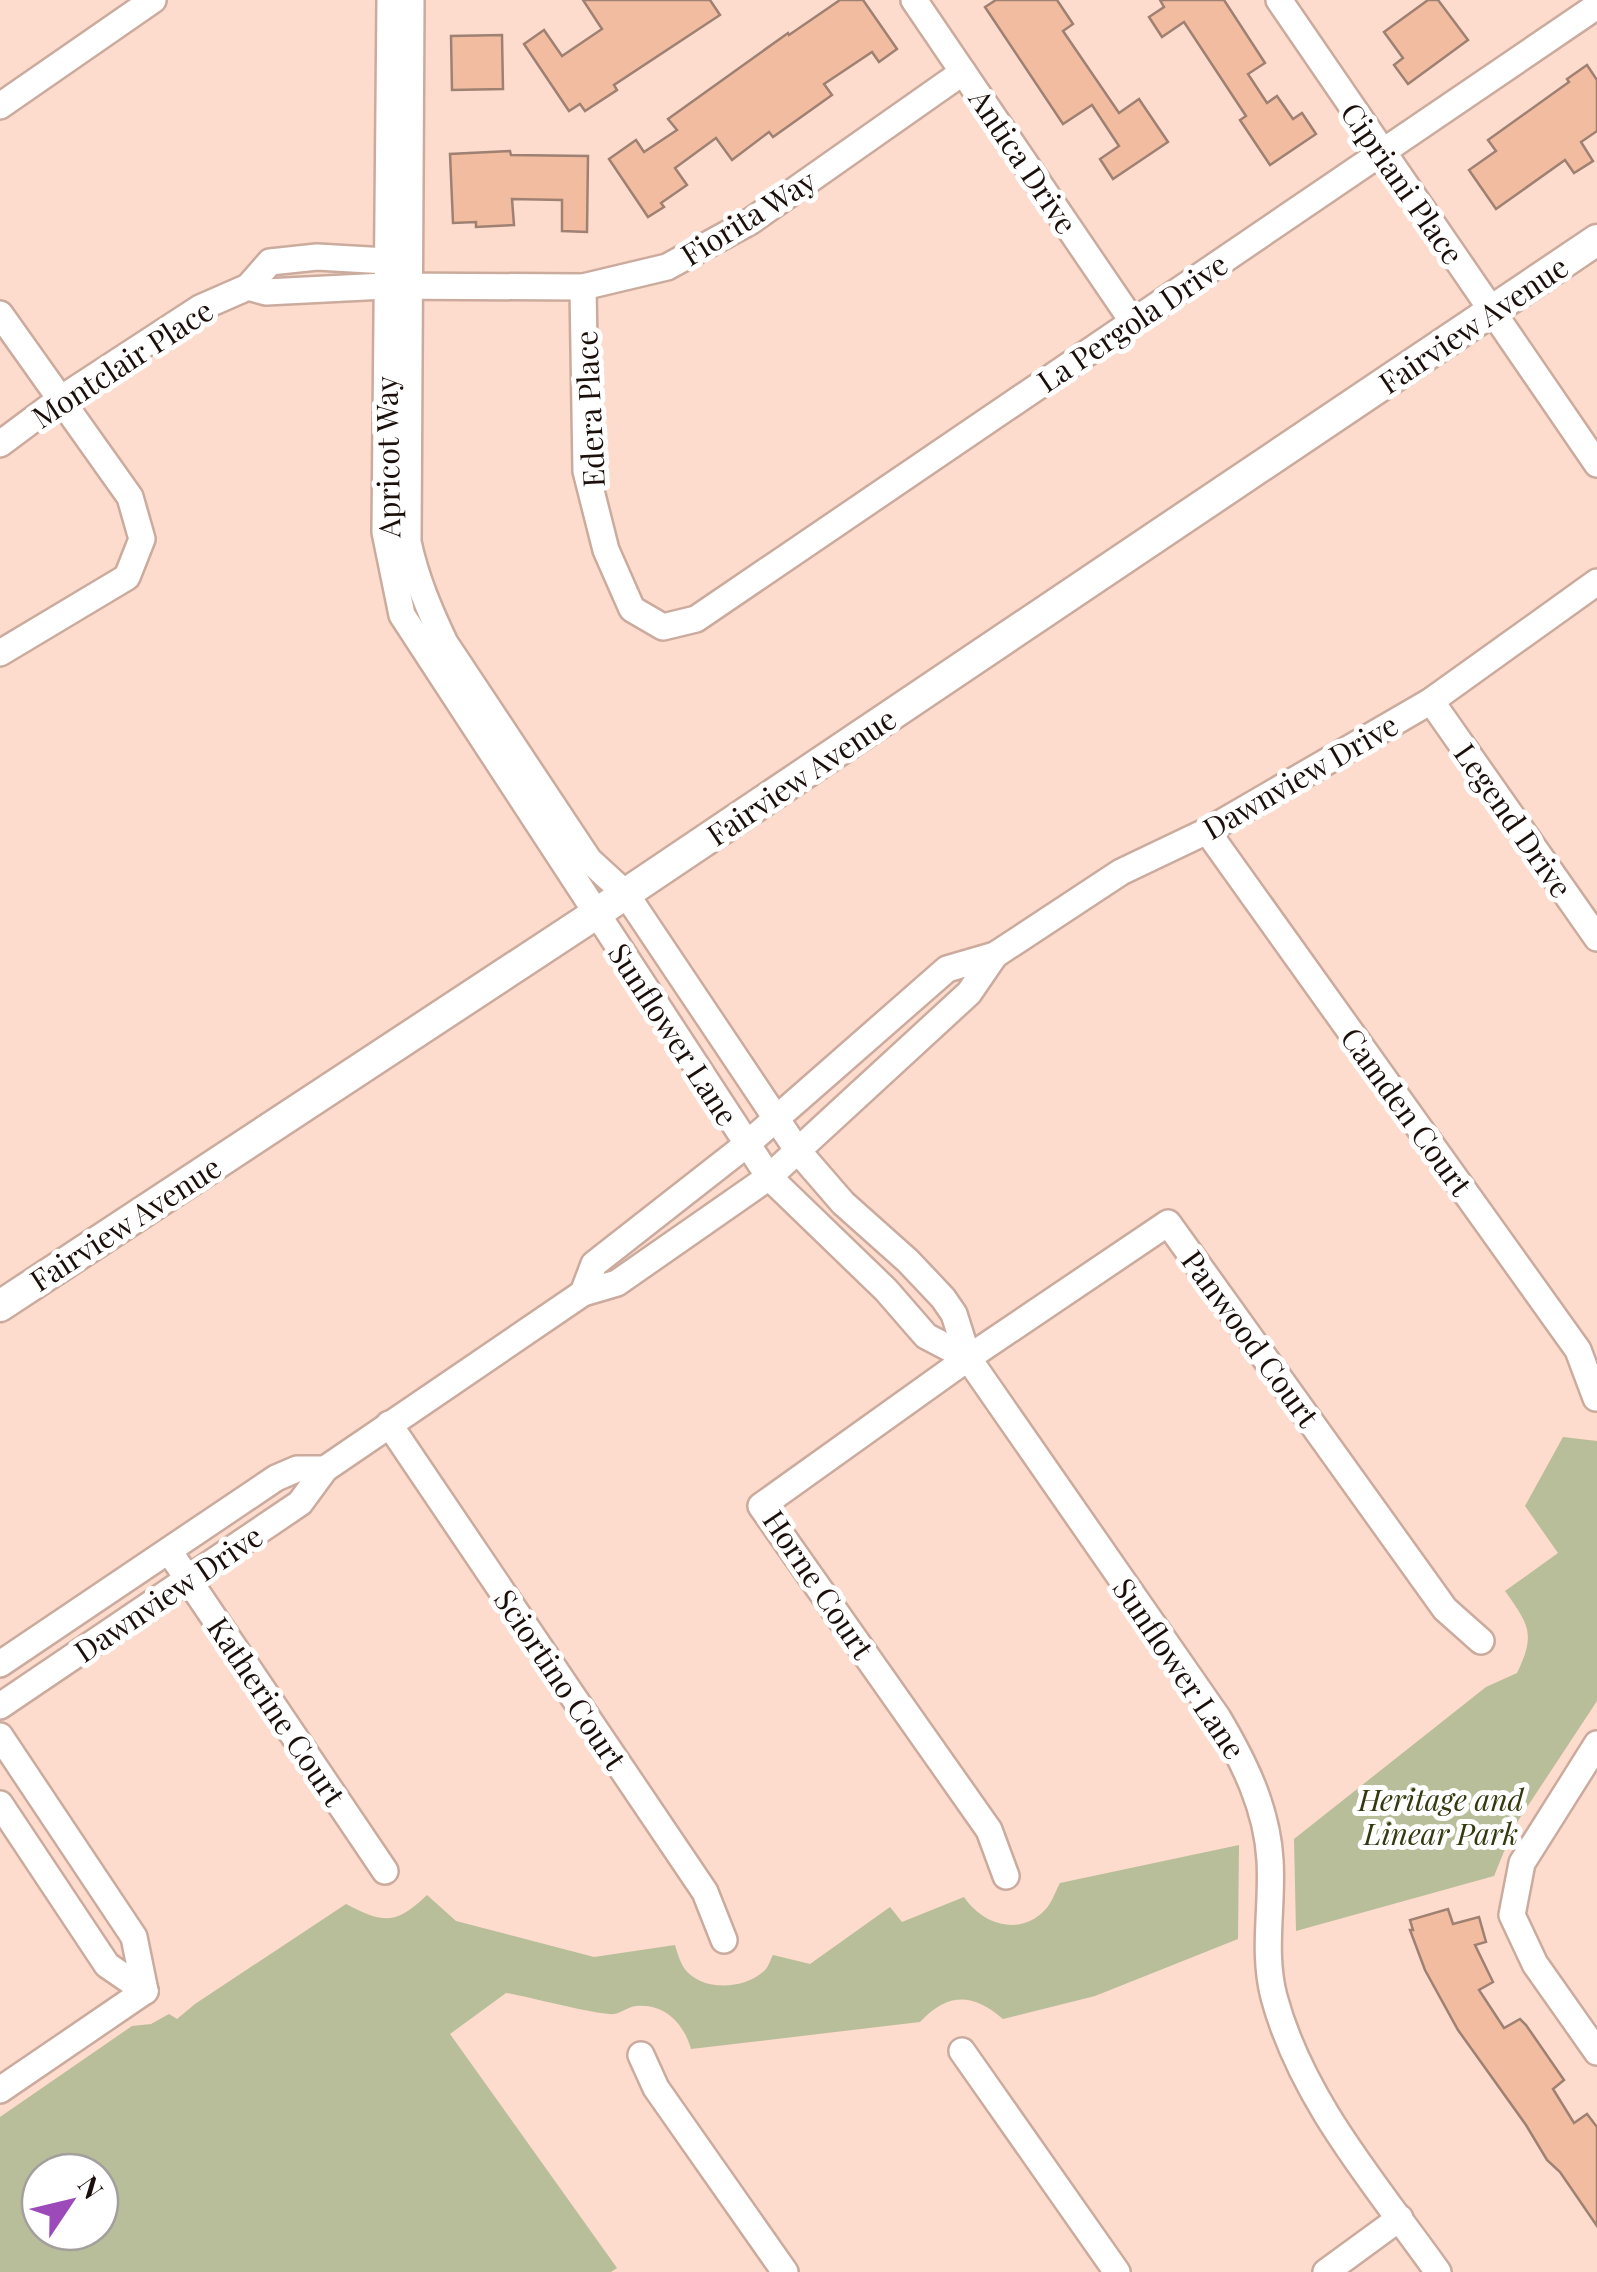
<svg xmlns="http://www.w3.org/2000/svg" width="1597" height="2272" viewBox="0 0 1597 2272" font-family="'Playfair Display',serif">
  <style>
    .green { fill: #b7be99; fill-rule: evenodd }
    .building { fill: #f2bca0; stroke: #9e8172; stroke-width: 2.5 }
    .lines { fill: none; stroke-linecap: round; stroke-linejoin: round }
    .minor-casing { stroke: #cbab9d; stroke-width: 30 }
    .tertiary-casing { stroke: #cbab9d; stroke-width: 35 }
    .minor { stroke: #fff; stroke-width: 25 }
    .tertiary { stroke: #fff; stroke-width: 30 }
    .labels { text-anchor: middle; dominant-baseline: central; stroke-width: 10; stroke-linejoin: round; paint-order: stroke }
    .street-label { font-size: 30px; fill: #1a0f0a; stroke: #fff }
    .park-label { font-size: 30px; font-style: italic; fill: #34390f; stroke: #fff }
  </style>
  <rect width="100%" height="100%" fill="#fddbcd"/>
  <g class="green">
    <path d="M 1563,1437 L 1597,1441 L 1597,1701 L 1514,1827 L 1494,1876 L 1296,1931 L 1294,1839 L 1486,1687 L 1517,1673 C 1536,1634 1529,1625 1505,1591 L 1558,1553 L 1525,1506 Z"/>
    <path d="M 1239,1845 L 1238,1939 L 1095,1996 L 1003,2019 C 973,1993 948,1992 920,2022 L 691,2049 C 684,2024 665,2003 636,2006 C 628,2007 621,2013 614,2014 C 600,2016 526,1996 506,1993 L 450,2034 L 617,2268 L 611,2272 L 0,2272 L 0,2117 L 132,2026 L 151,2024 L 169,2014 L 177,2019 L 195,2004 L 346,1904 C 383,1923 395,1926 427,1895 L 456,1921 L 594,1957 L 675,1945 C 677,1952 680,1962 684,1968 C 701,1992 745,1990 765,1970 C 769,1966 770,1960 773,1955 L 810,1964 L 890,1907 L 902,1922 L 964,1897 C 982,1924 1019,1937 1045,1910 C 1052,1903 1055,1892 1060,1883 ZM 40,2172 L 100,2172 L 100,2232 L 40,2232 Z"/>
  </g>
  <g class="building">
    <path d="M 583,0 L 710,0 L 720,15 L 614,85 L 617,90 L 585,111 L 580,104 L 569,111 L 524,44 L 544,30 L 562,56 L 602,29 Z"/>
    <path d="M 840,0 L 863,0 L 897,49 L 879,62 L 872,52 L 824,84 L 832,95 L 773,137 L 769,132 L 732,160 L 716,138 L 675,168 L 687,185 L 661,203 L 664,207 L 648,217 L 609,159 L 636,140 L 644,152 L 677,130 L 668,119 L 788,33 L 789,35 Z"/>
    <path d="M 996,0 L 1057,0 L 1073,24 L 1063,31 L 1119,113 L 1139,99 L 1168,142 L 1113,179 L 1100,159 L 1119,146 L 1092,105 L 1063,124 L 985,7 Z"/>
    <path d="M 1160,0 L 1224,0 L 1265,63 L 1248,74 L 1267,103 L 1277,96 L 1293,119 L 1302,113 L 1316,134 L 1270,165 L 1240,120 L 1246,116 L 1184,22 L 1162,37 L 1149,17 L 1164,7 Z"/>
    <path d="M 1428,0 L 1438,0 L 1468,40 L 1408,84 L 1394,65 L 1403,58 L 1384,32 Z"/>
    <path d="M 502,35 L 503,89 L 452,90 L 451,36 Z"/>
    <path d="M 1587,65 L 1597,80 L 1597,131 L 1581,142 L 1593,161 L 1574,173 L 1565,160 L 1496,209 L 1469,170 L 1496,151 L 1488,140 L 1569,82 L 1567,79 Z"/>
    <path d="M 510,151 L 511,155 L 588,156 L 587,232 L 562,231 L 562,200 L 512,199 L 514,225 L 476,227 L 476,222 L 453,223 L 450,154 Z"/>
    <path d="M 1448,1909 L 1453,1924 L 1479,1917 L 1486,1942 L 1475,1945 L 1493,1982 L 1479,1990 L 1504,2028 L 1520,2019 L 1526,2025 L 1564,2080 L 1553,2089 L 1574,2123 L 1587,2114 L 1597,2127 L 1597,2226 L 1560,2172 L 1547,2160 L 1526,2125 L 1458,2030 L 1425,1970 L 1410,1930 L 1413,1930 L 1410,1920 Z"/>
  </g>
  <g class="lines">
    <g class="minor-casing">
      <g id="minor">
        <path d="M 390,0 L 385,532 L 402,615 L 769,1177 L 886,1290 L 926,1336 L 968,1358"/>
        <path d="M 411,0 L 408,542 C 416,579 429,609 445,643 L 589,860 L 626,894 L 798,1151 L 843,1203 L 908,1261 L 943,1298 L 954,1314 L 968,1358 L 1218,1718 C 1244,1762 1267,1808 1270,1860 C 1273,1906 1262,1951 1274,1997 C 1302,2101 1377,2186 1438,2272"/>
        <path d="M 914,0 L 1133,322"/>
        <path d="M 1279,0 L 1597,464"/>
        <path d="M 0,106 L 153,0"/>
        <path d="M 248,287 L 266,292 L 385,286 L 583,287 L 667,267 L 751,221 L 963,72"/>
        <path d="M 583,287 L 586,471 L 606,550 L 632,609 L 663,627 L 696,619 L 1597,6"/>
        <path d="M 0,314 L 130,497 L 142,539 L 127,577 L 0,653"/>
        <path d="M 0,444 L 59,400 L 200,308 L 248,287 L 270,262 L 317,257 L 387,261"/>
        <path d="M 1431,701 L 1597,938"/>
        <path d="M 1207,831 L 1578,1350 L 1596,1398"/>
        <path d="M 583,1293 L 594,1264 L 746,1145 L 947,969 L 995,955 L 1121,872 L 1207,831 L 1431,701 L 1597,582"/>
        <path d="M 389,1424 L 705,1892 L 724,1940"/>
        <path d="M 169,1551 L 385,1871"/>
        <path d="M 0,1664 L 276,1478 L 297,1469 L 325,1469"/>
        <path d="M 0,1706 L 300,1503 L 325,1469 L 583,1293 L 617,1283 L 769,1177 L 969,993 L 995,955"/>
        <path d="M 0,1736 L 134,1937 L 145,1991"/>
        <path d="M 1597,1744 L 1522,1863 L 1512,1915 L 1535,1964 L 1597,2052"/>
        <path d="M 0,1804 L 107,1965 L 145,1991"/>
        <path d="M 1006,1876 L 989,1830 L 761,1506 L 968,1358 L 1168,1223 L 1445,1609 L 1481,1641"/>
        <path d="M 962,2051 L 1117,2272"/>
        <path d="M 641,2055 L 656,2088 L 785,2272"/>
        <path d="M 0,2090 L 145,1991"/>
        <path d="M 1326,2272 L 1400,2218"/>
      </g>
    </g>
    <g class="tertiary-casing">
      <path id="tertiary" d="M 0,1306 L 597,913 L 1597,240"/>
    </g>
    <use href="#minor" class="minor"/>
    <use href="#tertiary" class="tertiary"/>
  </g>
  <g class="labels">
    <g class="street-label">
      <text transform="translate(1024 161) rotate(56)">Antica Drive</text>
      <text transform="translate(1403 183) rotate(55)">Cipriani Place</text>
      <text transform="translate(748 217) rotate(-32)">Fiorita Way</text>
      <text transform="translate(1132 322) rotate(-34)">La Pergola Drive</text>
      <text transform="translate(1473 324) rotate(-34)">Fairview Avenue</text>
      <text transform="translate(122 363) rotate(-33)">Montclair Place</text>
      <text transform="translate(589 409) rotate(-93)">Edera Place</text>
      <text transform="translate(387 457) rotate(-91)">Apricot Way</text>
      <text transform="translate(801 776) rotate(-34)">Fairview Avenue</text>
      <text transform="translate(1300 776) rotate(-30)">Dawnview Drive</text>
      <text transform="translate(1514 820) rotate(55)">Legend Drive</text>
      <text transform="translate(674 1034) rotate(57)">Sunflower Lane</text>
      <text transform="translate(1407 1111) rotate(54)">Camden Court</text>
      <text transform="translate(125 1223) rotate(-33)">Fairview Avenue</text>
      <text transform="translate(1251 1338) rotate(54)">Panwood Court</text>
      <text transform="translate(819 1584) rotate(56)">Horne Court</text>
      <text transform="translate(168 1593) rotate(-34)">Dawnview Drive</text>
      <text transform="translate(1180 1668) rotate(56)">Sunflower Lane</text>
      <text transform="translate(561 1679) rotate(56)">Sciortino Court</text>
      <text transform="translate(277 1711) rotate(56)">Katherine Court</text>
    </g>
    <g class="park-label">
      <text x="1441" y="1799">Heritage and<tspan x="1441" dy="34">Linear Park</tspan></text>
    </g>
  </g>
  <g transform="translate(70 2202) rotate(55)"><circle r="48" fill="#ffffff" stroke="#a39f9d" stroke-width="2.5"/>
  <path d="M0-8L18 38L0 25L-18 38Z" fill="#9c4ab9"/>
  <text y="-15" font-size="28" font-weight="bold" text-anchor="middle" fill="#1a0f0a">N</text>
  </g>
</svg>
